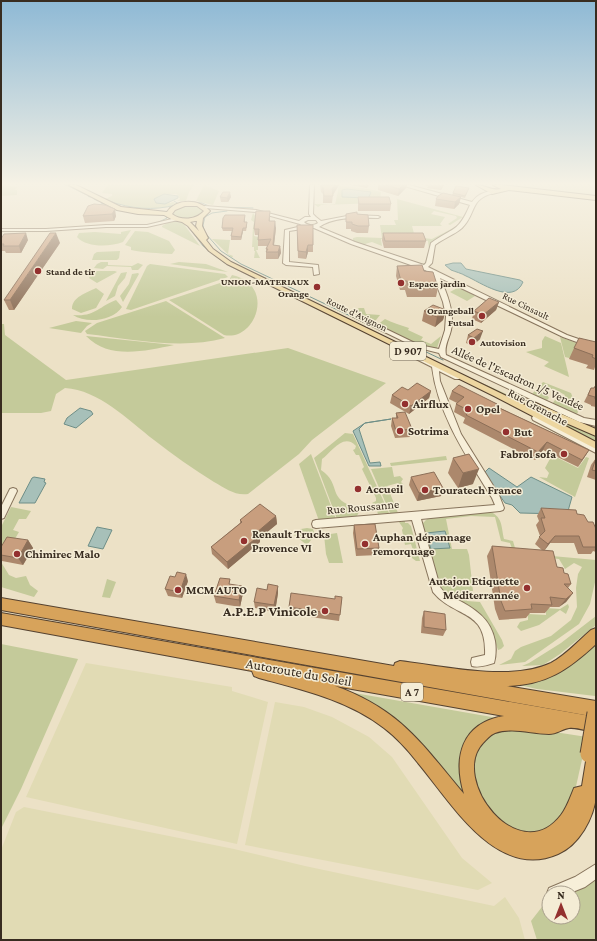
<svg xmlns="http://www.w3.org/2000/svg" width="597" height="941" viewBox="0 0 597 941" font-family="'Crimson Pro',serif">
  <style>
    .farmland { fill: #e1dbb4 }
    .green { fill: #c4ca9a }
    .water { fill: #a7c0b9; stroke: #6e8e87 }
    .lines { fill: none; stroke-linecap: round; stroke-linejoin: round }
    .stream { stroke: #6e8e87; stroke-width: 1 }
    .minor-casing { stroke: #87745c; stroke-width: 2 }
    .major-casing { stroke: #554230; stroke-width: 2 }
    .highway-casing { stroke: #554230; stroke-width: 2 }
    .minor { fill: #f7efd9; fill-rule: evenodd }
    .major { fill: #edd6a0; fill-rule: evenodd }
    .highway { fill: #d7a35b; fill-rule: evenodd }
    .highway-bridge-casing { stroke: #554230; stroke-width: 19; stroke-linecap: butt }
    .highway-bridge { stroke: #d7a35b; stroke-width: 17 }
    .wall { fill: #ac886c }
    .shaded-wall { fill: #8c6f58 }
    .building { fill: #c89e7e; stroke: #8c6f58 }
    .poi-dot { fill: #93302f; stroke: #f4ecd5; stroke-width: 1.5 }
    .labels { text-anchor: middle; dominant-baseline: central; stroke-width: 3; stroke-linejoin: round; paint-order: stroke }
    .far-poi-label { font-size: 10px; font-weight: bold; fill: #382c20; stroke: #f4ecd5; text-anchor: start }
    .far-street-label { font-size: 10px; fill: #382c20; stroke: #f4ecd5 }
    .shield { fill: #f4ecd5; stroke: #706656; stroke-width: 1 }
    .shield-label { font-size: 11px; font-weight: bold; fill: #382c20 }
    .street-label { font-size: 12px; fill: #382c20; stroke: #f4ecd5 }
    .poi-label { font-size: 12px; font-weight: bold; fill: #382c20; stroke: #f4ecd5; text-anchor: start }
    .near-poi-label { font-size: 14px; font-weight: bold; fill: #382c20; stroke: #f4ecd5; text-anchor: end }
    .near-street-label { font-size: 14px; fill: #382c20; stroke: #f4ecd5 }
  </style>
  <rect width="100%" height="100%" fill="#ece1c6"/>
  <g class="farmland">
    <path d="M 503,185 L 563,185 L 565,193 Z"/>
    <path d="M 564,185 L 596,185 L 596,196 L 566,193 Z"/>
    <path d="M 86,663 L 232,687 L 232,691 L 268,702 L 237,844 L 26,797 Z"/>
    <path d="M 275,702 L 304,707 L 332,717 L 369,737 L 392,757 L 462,858 L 492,883 L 478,890 L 245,845 Z"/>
    <path d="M 24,807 L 234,849 L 305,866 L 494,906 L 505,897 L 519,918 L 525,940 L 1,940 L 1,850 L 16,812 Z"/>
  </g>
  <g class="green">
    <path d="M 1,185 L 17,187 L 15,190 L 17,190 L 17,195 L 1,196 Z"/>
    <path d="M 108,185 L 194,185 L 189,192 L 186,201 L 177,201 L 180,199 L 177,194 L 164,194 L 170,203 L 173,202 L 178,204 C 153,212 128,209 105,199 L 112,196 L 112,194 L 102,193 Z"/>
    <path d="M 204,185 L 219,191 L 213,205 L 196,201 Z"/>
    <path d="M 339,186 L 368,189 L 381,192 L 380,201 L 377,203 L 321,205 L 318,207 L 314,204 L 335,205 Z"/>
    <path d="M 397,199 L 463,217 L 450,225 L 448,224 L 457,218 L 456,216 L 434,211 L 431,214 L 445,217 L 440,224 L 442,226 L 412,226 L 415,237 L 432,239 L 457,226 L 459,227 L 432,243 L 425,264 L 421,264 L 425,263 L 429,249 L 428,241 L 423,239 L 381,239 L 382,246 L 372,242 L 365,244 L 368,247 L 353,242 L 353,238 L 357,237 L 382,238 L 380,225 L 396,225 L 394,220 L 398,220 Z"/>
    <path d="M 190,205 L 200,207 L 204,211 C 197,220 180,223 172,214 L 177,207 Z"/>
    <path d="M 253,213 L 256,217 L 254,236 L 258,237 L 258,250 L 256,250 L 260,258 L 254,258 L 255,251 L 254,251 L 254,247 L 252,247 C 253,239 252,230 254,222 L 251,220 Z"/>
    <path d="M 171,221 L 183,223 L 200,246 L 162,227 L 162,226 Z"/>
    <path d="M 131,230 L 123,242 C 110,247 87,248 77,237 L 79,233 L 95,232 L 121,234 L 121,232 Z"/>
    <path d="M 135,231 L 148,232 L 169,241 L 175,250 L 172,254 C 158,253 145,253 131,250 L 131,247 L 125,245 Z"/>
    <path d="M 212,239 L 230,240 L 228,254 L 233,256 L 232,258 Z"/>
    <path d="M 120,251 L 119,258 L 117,260 L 92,260 L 94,254 L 97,252 Z"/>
    <path d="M 101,262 L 108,262 L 108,265 L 132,266 L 138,263 L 143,265 L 138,270 L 132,270 L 131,267 L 107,266 L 103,269 L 94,268 L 97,264 Z"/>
    <path d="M 179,262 L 206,264 L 228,272 L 170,264 Z"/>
    <path d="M 150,264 L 225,274 L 228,277 L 131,310 L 126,309 L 147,266 Z"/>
    <path d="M 93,271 L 115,271 L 117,272 L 97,283 L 89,278 Z"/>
    <path d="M 127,272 L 125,278 L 118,286 L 115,296 L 106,301 L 121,273 Z"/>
    <path d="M 138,273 L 139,274 L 123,302 L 120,296 L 129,284 L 132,274 Z"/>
    <path d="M 232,275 C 277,285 255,342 224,335 L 169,300 L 229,280 Z"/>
    <path d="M 459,287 L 475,296 L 467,301 L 450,292 Z"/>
    <path d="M 96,288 L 104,294 L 96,308 L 81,313 L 72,309 C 72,297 86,293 96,288 Z"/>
    <path d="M 116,300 L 122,307 C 113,321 86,324 73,315 C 95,317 98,307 116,300 Z"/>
    <path d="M 166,301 L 225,338 C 181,350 131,339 87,334 L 85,331 L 97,323 Z"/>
    <path d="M 359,308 L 364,308 L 366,314 L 380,315 L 376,320 L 372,323 L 352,313 Z"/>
    <path d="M 385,319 C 393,323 401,325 409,328 L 408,330 L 423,337 L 421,340 L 431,344 L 441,336 L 437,348 L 434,348 L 433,349 L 417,345 L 377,325 Z"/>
    <path d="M 76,321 L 92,323 L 87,326 L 81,333 L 49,328 Z"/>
    <path d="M 1,324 L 4,324 L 5,335 L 66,380 L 288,348 L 386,383 L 312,440 L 299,454 L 248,494 C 235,496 225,488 214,482 C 193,469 173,455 154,440 C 128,420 99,390 65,388 L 56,394 L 51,411 L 41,413 L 1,413 Z"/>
    <path d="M 86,336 L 174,345 C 145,351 109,360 86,336 Z"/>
    <path d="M 545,336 L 561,343 L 569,377 L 544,366 L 549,362 L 526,352 L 542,348 L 542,341 Z"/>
    <path d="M 560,337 L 596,350 L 569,358 L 565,357 Z"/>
    <path d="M 458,372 L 596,435 L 596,444 L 458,373 Z"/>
    <path d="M 543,382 L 571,393 L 578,412 L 577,414 L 552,404 L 555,400 L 558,401 L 561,398 L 563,398 L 565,395 L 554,389 L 548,389 L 547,391 L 549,392 L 547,395 L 549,398 L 546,401 L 532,394 Z"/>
    <path d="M 345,433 L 353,434 L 389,513 L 378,514 L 377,511 L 378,510 L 377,507 L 372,503 L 376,501 L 376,498 L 362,469 L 364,467 L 359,455 L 356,455 L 353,450 L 355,449 L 356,446 C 343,432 331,453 322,459 L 321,470 C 343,485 325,499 358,508 L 359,512 L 357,516 L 337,519 L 314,458 Z"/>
    <path d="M 311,454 L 336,519 L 319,521 L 299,464 Z"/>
    <path d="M 552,455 L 578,468 L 586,457 L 589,458 L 575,497 L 539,477 L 547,478 L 549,473 L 545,468 Z"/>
    <path d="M 446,456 L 447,460 L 391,466 L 390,463 Z"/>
    <path d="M 392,467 L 394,477 L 400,476 L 403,479 L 401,482 L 404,485 L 400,486 L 398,483 L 387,486 L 398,513 L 390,513 L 371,469 Z"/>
    <path d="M 11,507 L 31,511 L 26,519 L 19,519 L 13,530 L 19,532 L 1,562 L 9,575 L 16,578 L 26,576 L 30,585 L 38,591 L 34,597 L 1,587 L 1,527 Z"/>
    <path d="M 488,511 C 503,516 501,526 504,539 L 513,541 L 517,555 L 514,554 L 510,543 L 501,541 L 495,517 L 471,516 L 446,519 L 452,549 L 467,549 L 469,555 L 473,591 L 469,591 L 469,595 L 467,595 L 467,601 L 480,602 L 502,640 L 504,646 L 501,649 L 498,650 L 489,624 L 480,616 L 442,591 L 439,586 L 422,524 L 428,518 Z"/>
    <path d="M 402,520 L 405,520 L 405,523 L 408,523 L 411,526 L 420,561 L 416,561 L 408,555 L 408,551 L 413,550 L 411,544 L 405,545 L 402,530 L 403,528 L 399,522 L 402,522 Z"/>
    <path d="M 307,528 L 313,529 L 315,535 L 307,545 L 294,535 L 301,529 Z"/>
    <path d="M 337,533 L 343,563 L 329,563 L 326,554 L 324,535 Z"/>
    <path d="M 541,555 L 596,560 L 596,578 L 590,604 L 579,624 L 525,662 L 499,665 L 511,659 L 515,651 L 521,647 L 551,636 L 571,620 L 577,607 L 576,588 L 578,574 L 582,567 L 574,563 L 565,569 L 559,559 L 541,557 Z"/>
    <path d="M 107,579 L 116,582 L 110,598 L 102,597 Z"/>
    <path d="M 568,604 L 569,607 L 566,614 L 560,610 L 539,625 L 521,631 L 517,627 L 520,622 L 528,620 L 528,614 L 546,615 L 546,608 L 560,609 Z"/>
    <path d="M 596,616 L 596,625 L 560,654 L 543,665 L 522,666 L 529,663 L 561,643 Z"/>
    <path d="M 596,639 L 595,696 L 537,689 L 506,682 L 529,680 Z"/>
    <path d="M 1,644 L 78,659 L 21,789 L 1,829 Z"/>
    <path d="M 343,691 L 503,719 L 477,732 L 467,798 L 441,771 Z"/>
    <path d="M 503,730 L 548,731 L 587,737 L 575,791 L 565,814 L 542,832 L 515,833 L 487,813 L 472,780 L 474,753 L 489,735 Z"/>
    <path d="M 596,876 L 596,940 L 537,940 L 531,921 L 545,903 L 549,903 L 549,917 L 573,917 L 572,893 Z"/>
  </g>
  <g class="water">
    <path d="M 347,189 L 371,192 L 369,197 L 367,198 L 342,197 L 342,190 Z"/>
    <path d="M 164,194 L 178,196 L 178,198 L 165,204 L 156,203 L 154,199 Z"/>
    <path d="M 453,263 L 461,263 L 466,269 L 520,280 L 523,282 C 513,306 480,282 466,276 C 461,273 456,272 451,270 L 445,265 Z"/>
    <path d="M 80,408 L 91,411 L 93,414 L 76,428 L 64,424 L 67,418 Z"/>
    <path d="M 391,419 L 365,423 L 359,429 L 370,463 L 380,462 L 381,466 L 369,466 L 353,431 L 365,423 Z"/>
    <path d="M 489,468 L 517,487 L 531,477 L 572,497 L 568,511 L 563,514 L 520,513 L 512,505 L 505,503 L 484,473 Z"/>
    <path d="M 34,477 L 45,479 L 44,482 L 46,483 L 35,503 L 19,503 L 32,478 Z"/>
    <path d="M 97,527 L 112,530 L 103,549 L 88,546 Z"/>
    <path d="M 445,531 L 450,548 L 431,549 L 426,533 Z"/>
  </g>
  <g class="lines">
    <g class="stream">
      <path d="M 66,185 L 85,194"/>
      <path d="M 78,186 L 93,193"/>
      <path d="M 88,196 L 90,197"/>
      <path d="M 94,199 L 98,201"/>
      <path d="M 109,201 C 131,209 153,211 176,205"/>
      <path d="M 174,201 L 179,204"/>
      <path d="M 192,202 L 202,203 L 209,206"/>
      <path d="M 101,203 L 116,209"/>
      <path d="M 217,207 L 253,208"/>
      <path d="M 120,210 L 130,212"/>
      <path d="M 159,222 L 167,218 L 165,215"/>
      <path d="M 187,225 L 203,246 L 225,263"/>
      <path d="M 204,231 L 203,225 L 205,217 L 212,213 L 227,211"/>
      <path d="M 206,234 L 221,251 L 241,264 L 443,360"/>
      <path d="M 234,267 L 238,270"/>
    </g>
    <g class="minor-casing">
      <g id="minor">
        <path d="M 310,185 L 314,185 L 313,214 L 316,217 L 321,221 L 352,215 L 378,216 L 380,217 L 378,218 C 359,218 335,216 319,227 L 355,242 L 424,265 L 426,263 L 431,243 C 453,227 458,233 470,205 L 401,185 L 409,185 L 472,202 C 477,195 485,191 494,191 L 494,193 C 469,199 477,213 462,228 C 454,235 444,238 435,245 L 432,263 L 428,267 L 567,335 L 596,345 L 596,349 L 563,337 L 440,278 C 447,293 455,313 451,330 C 449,339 444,346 446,355 L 584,418 L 596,420 L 596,426 L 579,422 L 441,357 L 439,353 L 415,347 L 350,315 L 351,314 L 355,314 L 419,345 L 439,349 L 445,330 L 446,316 L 443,302 L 433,275 L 425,270 L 351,244 L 314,228 L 309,228 L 289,231 L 289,262 L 318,265 L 319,274 L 314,275 L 313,267 L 286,265 L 283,263 L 285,230 L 302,226 L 300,224 L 256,212 L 205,208 L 203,207 L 205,206 L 256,210 L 299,221 L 305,217 L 311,217 L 309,214 ZM 308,220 L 316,220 L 318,223 C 313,226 308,226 304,222 Z"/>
        <path d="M 176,218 L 178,219 L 178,220 L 147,227 L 106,227 L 46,231 L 1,231 L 1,229 L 46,229 L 106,225 L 147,225 Z"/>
        <path d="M 408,351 L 460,377 L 459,379 L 455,379 L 439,371 L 440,381 L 461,434 L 499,495 L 504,508 L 503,510 L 500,511 L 421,519 L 440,587 L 444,592 C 466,605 490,613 495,641 C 496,647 496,656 494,663 C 487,665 479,668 472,666 L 471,662 L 472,658 L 485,655 C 487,608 455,619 433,592 L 412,520 L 316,528 L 313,527 L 312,524 L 313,521 L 316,520 L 495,505 L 492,498 C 467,457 438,415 432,367 L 406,354 L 405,353 Z"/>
        <path d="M 536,415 L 596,447 L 596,453 L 533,420 L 532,418 L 533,416 Z"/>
        <path d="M 13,488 L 16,489 L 17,491 L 4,518 L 1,519 L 1,507 L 10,489 Z"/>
        <path d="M 596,864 L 596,879 L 585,887 L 570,893 L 549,893 L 549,897 L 547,893 L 549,888 L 575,877 Z"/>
      </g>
    </g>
    <g class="major-casing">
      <g id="major">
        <path d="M 69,185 L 76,185 L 121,207 L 167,212 C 176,198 200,199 210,211 L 203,218 L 202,226 L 208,238 L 206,240 L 213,249 L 231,262 L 525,405 L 525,401 L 531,401 L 596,429 L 596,436 L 529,407 L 596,442 L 596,449 L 494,396 L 227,264 L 209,251 L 188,226 L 182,222 L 173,220 L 164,215 L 138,214 L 117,210 ZM 185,206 L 197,206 L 204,211 C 196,220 181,221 172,214 L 175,210 ZM 195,221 L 197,221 L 196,226 L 199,231 L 190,222 Z"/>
        <path d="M 476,185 C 486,185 490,191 501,189 L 493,185 L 501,185 L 596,196 L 596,200 L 509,190 L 492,194 Z"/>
      </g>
    </g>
    <g class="highway-casing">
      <g id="highway">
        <path d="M 1,598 L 394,666 L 395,663 L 400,661 C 443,666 511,682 551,663 C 566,655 578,641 591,630 L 596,628 L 596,644 C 568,670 546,685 507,686 L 596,701 L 596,717 L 1,610 Z"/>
        <path d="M 1,613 L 596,717 L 596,733 C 588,731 577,727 569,728 C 562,729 557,734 549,734 C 532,734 512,727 495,733 C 490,735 487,739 483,743 C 449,779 519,870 561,815 C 567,807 570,798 574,788 L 582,786 L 588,749 L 590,743 L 596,741 C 596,759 597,778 596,796 C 594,818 579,845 558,854 C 496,881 451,802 418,763 C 408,750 397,738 384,728 C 348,700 303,690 259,678 L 254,676 L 252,671 L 1,625 ZM 335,686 L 504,716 C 461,723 453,758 464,794 C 421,743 401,710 335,686 Z"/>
      </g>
    </g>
    <use href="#minor" class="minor"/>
    <use href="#major" class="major"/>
    <use href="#highway" class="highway"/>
    <g class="highway-bridge-casing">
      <path id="highway-bridge" d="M 589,754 L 596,713"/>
    </g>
    <use href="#highway-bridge" class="highway-bridge"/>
  </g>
  <g class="wall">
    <path d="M 320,185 L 339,185 L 333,195 L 332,203 L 323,203 L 323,194 L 321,192 Z"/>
    <path d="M 351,185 L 369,185 L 367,188 Z"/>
    <path d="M 378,185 L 407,185 L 406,188 L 398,196 L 378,190 Z"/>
    <path d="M 424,185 L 444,185 L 441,190 L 427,188 L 428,186 Z"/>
    <path d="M 469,188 L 465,198 L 461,197 L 459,204 L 454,209 L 435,206 L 436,199 L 452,195 L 453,193 Z"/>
    <path d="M 220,197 L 231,197 L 228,202 L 221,202 Z"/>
    <path d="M 358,197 L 391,204 L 390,211 L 358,211 Z"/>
    <path d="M 94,204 L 116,216 L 114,221 L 85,223 L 83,216 Z"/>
    <path d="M 270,211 L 270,221 L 276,228 L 274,245 L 280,246 L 281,253 L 278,259 L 266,259 L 266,249 L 267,246 L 258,246 L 258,235 L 255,235 L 254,229 Z"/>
    <path d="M 346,214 L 357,214 L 369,226 L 368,233 L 357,233 L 351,231 L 351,229 L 346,229 Z"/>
    <path d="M 245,215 L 245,222 L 247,226 L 246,231 L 243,231 L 241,240 L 231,240 L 231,236 L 232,231 L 223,231 L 222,228 Z"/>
    <path d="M 297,225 L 313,245 L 313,252 L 308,252 L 306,259 L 298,258 Z"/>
    <path d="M 383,233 L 426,241 L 424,248 L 384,248 L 382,240 Z"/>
    <path d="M 1,239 L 28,240 L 21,253 L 6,253 L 5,251 L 1,251 Z"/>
    <path d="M 60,243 L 14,310 L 9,310 L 4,300 Z"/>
    <path d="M 397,266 L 424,271 L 438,288 L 436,297 L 407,297 L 405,290 L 400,290 L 396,276 Z"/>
    <path d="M 499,302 L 496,310 L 481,323 L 472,319 L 474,311 Z"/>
    <path d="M 446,310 L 443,320 L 435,327 L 422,321 L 424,311 Z"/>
    <path d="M 468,335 L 480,339 L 472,346 L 466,343 Z"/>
    <path d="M 596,342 L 596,368 L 595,367 L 594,370 L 586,368 L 588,365 L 569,359 L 574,348 Z"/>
    <path d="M 596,384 L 596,407 L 591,406 L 591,405 L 584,402 L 591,388 L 594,388 Z"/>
    <path d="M 408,390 L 431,391 L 429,398 L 409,414 L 390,403 L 392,395 Z"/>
    <path d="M 452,391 L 497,404 L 496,406 L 589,450 L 578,467 L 543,450 L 535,460 L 463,423 L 465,418 L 454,412 L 456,404 L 457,403 L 449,399 Z"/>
    <path d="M 396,413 L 412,429 L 410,437 L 395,438 L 391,426 L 392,418 L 396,418 Z"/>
    <path d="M 453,458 L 473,484 L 458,488 L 448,473 Z"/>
    <path d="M 596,458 L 596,480 L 587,477 L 591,465 Z"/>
    <path d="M 411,477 L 441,496 L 417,501 L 409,485 Z"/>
    <path d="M 541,508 L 577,514 L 596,529 L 596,552 L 593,551 L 591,554 L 578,554 L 574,543 L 550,543 L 544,551 L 557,567 L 564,573 L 571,584 L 568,588 L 573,593 L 566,602 L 559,607 L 550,607 L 545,613 L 530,613 L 526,618 L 499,620 L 495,609 L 487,556 L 492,546 L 543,551 L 535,544 L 540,536 L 536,525 L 539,521 L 537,516 Z"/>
    <path d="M 276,516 L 277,524 L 260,538 L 260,542 L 228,569 L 212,554 L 211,547 L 240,523 L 240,520 Z"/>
    <path d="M 354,525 L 379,548 L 378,555 L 356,556 L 353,533 Z"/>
    <path d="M 28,540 L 33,548 L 23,565 L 2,561 L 1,560 L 1,547 Z"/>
    <path d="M 188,581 L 182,598 L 168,596 L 165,589 Z"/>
    <path d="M 231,585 L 242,586 L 243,593 L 240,607 L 216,603 L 214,596 Z"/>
    <path d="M 278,586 L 278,593 L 275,612 L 255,608 L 254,602 L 267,590 Z"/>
    <path d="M 342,597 L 339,621 L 289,614 L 289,607 L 335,599 Z"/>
    <path d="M 424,611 L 446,630 L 443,636 L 421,633 L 422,618 Z"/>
  </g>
  <g class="shaded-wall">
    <path d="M 335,185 L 339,185 L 332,196 L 332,189 Z"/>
    <path d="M 403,185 L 407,185 L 406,188 L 398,196 L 399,189 Z"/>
    <path d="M 442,185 L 444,185 L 441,190 Z"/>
    <path d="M 230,192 L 231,197 L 228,202 L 227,198 Z"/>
    <path d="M 461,197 L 459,204 L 454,209 L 455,202 Z"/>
    <path d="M 115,209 L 116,216 L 114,221 L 112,214 Z"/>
    <path d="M 275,221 L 276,228 L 273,252 L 273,245 Z"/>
    <path d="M 243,228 L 243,231 L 241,240 L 241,237 Z"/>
    <path d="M 26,233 L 28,240 L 21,253 L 19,246 Z"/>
    <path d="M 56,233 L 60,243 L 14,310 L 10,300 Z"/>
    <path d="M 308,245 L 308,252 L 306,259 L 306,252 Z"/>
    <path d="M 280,246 L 281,253 L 278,259 L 278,252 Z"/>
    <path d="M 499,302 L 496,310 L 481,323 L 483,315 Z"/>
    <path d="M 446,310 L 443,320 L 435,327 L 437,317 Z"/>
    <path d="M 483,331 L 480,339 L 472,346 L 474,338 Z"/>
    <path d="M 431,391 L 429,398 L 409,414 L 411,406 Z"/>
    <path d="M 547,442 L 543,450 L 535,460 L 538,452 Z"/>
    <path d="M 589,450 L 584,458 L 578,467 L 582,460 Z"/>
    <path d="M 479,469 L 473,484 L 458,488 L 463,473 Z"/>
    <path d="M 443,488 L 441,496 L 417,501 L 419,493 Z"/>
    <path d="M 276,516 L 277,524 L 260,538 L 260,542 L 228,569 L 227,562 L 256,533 Z"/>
    <path d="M 555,536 L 550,543 L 544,551 L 548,544 Z"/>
    <path d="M 28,540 L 33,548 L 23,565 L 18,558 Z"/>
    <path d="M 186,574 L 188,581 L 182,598 L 180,592 Z"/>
    <path d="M 242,586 L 243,593 L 240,607 L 239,600 Z"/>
    <path d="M 278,586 L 278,593 L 275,612 L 274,605 Z"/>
    <path d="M 573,593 L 566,602 L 559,607 L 566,599 Z"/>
  </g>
  <g class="building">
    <path d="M 321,185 L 335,185 L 332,189 L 333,196 L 324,196 L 323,188 Z"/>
    <path d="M 386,185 L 403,185 L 399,189 Z"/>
    <path d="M 456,186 L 469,188 L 465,196 L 453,193 Z"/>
    <path d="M 223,192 L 230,192 L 227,198 L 220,197 Z"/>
    <path d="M 443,193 L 461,197 L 455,202 L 436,199 L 438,196 Z"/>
    <path d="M 358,197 L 389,197 L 391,204 L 359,204 Z"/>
    <path d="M 94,204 L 105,205 L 115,209 L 112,214 L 83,216 L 88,206 Z"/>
    <path d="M 256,211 L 270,211 L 269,221 L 275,221 L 273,245 L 280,246 L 278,252 L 266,252 L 268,249 L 266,249 L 271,239 L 258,240 L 259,229 L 254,229 Z"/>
    <path d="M 357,212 L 357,214 L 368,215 L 369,226 L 358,226 L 352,224 L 352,222 L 346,222 L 346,214 Z"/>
    <path d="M 225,215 L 245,215 L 244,222 L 247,222 L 246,228 L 243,228 L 241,237 L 231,236 L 233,228 L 222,228 L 223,218 Z"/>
    <path d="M 297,225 L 313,225 L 313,245 L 308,245 L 306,252 L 298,251 Z"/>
    <path d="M 26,233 L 19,246 L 3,246 L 4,244 L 1,244 L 1,239 L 4,234 Z"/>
    <path d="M 50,233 L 56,233 L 10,300 L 4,300 Z"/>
    <path d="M 383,233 L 423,233 L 426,241 L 385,241 Z"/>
    <path d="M 422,265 L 424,271 L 433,272 L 438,288 L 409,288 L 407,281 L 401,281 L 397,266 Z"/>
    <path d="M 489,298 L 499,302 L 483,315 L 474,311 Z"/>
    <path d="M 433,305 L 446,310 L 437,317 L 424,311 Z"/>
    <path d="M 477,329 L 483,331 L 474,338 L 468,335 Z"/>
    <path d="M 579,338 L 596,342 L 596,359 L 592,357 L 593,355 L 574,348 Z"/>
    <path d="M 417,383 L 431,391 L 411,406 L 392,395 L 402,387 L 408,390 Z"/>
    <path d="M 459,385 L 497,404 L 495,406 L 589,450 L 582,460 L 547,442 L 538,452 L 466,415 L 470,411 L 456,404 L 464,397 L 452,391 Z"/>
    <path d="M 596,385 L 596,399 L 595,399 L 595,397 L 588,395 L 591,388 L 594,388 Z"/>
    <path d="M 405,412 L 412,429 L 396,431 L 392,418 L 398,418 L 396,413 Z"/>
    <path d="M 469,454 L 479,469 L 463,473 L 453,458 Z"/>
    <path d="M 596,458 L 596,471 L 592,470 Z"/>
    <path d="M 434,472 L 443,488 L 419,493 L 411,477 Z"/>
    <path d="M 260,504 L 276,516 L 256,533 L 260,535 L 227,562 L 211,547 L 242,522 L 240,520 Z"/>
    <path d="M 541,508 L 576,510 L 577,514 L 584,515 L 588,522 L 593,522 L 596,529 L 596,547 L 583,547 L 579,536 L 555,536 L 548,544 L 539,537 L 545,531 L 541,518 L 545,518 Z"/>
    <path d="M 375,524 L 379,548 L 357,549 L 354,525 Z"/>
    <path d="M 7,537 L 28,540 L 18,558 L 1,555 L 1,547 Z"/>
    <path d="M 492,546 L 553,551 L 557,567 L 563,568 L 564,573 L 568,574 L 571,584 L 564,584 L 573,593 L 566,599 L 550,597 L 552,605 L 531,604 L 532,609 L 505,611 L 501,601 Z"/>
    <path d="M 177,572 L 186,574 L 180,592 L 165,589 L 170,576 L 175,577 Z"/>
    <path d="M 220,578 L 230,579 L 229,584 L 242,586 L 239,600 L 214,596 Z"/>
    <path d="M 268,584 L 278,586 L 274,605 L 254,602 L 257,588 L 267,590 Z"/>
    <path d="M 291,593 L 335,599 L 335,596 L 342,597 L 340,615 L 289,607 Z"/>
    <path d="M 424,611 L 445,614 L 446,630 L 424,627 Z"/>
  </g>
  <linearGradient id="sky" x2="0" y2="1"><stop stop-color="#8eb9d5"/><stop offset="0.58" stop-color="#f6f2e5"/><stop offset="1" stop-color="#f6f2e5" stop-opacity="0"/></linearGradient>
  <rect width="597" height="317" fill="url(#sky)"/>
  <g class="poi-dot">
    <circle cx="38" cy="271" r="4"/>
    <circle cx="401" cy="283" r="4"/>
    <circle cx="317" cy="287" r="4"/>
    <circle cx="482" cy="316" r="4"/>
    <circle cx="472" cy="342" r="4"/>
    <circle cx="405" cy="404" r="4"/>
    <circle cx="468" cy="409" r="4"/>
    <circle cx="400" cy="431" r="4"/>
    <circle cx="506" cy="432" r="4"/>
    <circle cx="564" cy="454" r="4"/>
    <circle cx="358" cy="489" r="4"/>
    <circle cx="425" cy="490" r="4"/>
    <circle cx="244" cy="541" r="4"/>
    <circle cx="365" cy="544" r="4"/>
    <circle cx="17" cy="554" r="4"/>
    <circle cx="527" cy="588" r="4"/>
    <circle cx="178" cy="590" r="4"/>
    <circle cx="325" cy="611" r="4"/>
  </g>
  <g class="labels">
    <g class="far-poi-label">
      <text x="46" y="271">Stand de tir</text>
      <text x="309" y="281" text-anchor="end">UNION-MATERIAUX<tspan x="309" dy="12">Orange</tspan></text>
      <text x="409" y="283">Espace jardin</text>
      <text x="474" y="310" text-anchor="end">Orangeball<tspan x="474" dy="12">Futsal</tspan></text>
      <text x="480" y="342">Autovision</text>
    </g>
    <g class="far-street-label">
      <text transform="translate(526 306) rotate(26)">Rue Cinsault</text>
      <text transform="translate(357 314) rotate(26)">Route d'Avignon</text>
    </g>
    <g class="shield">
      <rect x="390" y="342" width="36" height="18" rx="3"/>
      <rect x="401" y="683" width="22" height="18" rx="3"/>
    </g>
    <g class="shield-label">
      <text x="408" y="351">D 907</text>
      <text x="412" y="692">A 7</text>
    </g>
    <g class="street-label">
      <text transform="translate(518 378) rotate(24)">Allée de l'Escadron 1/5 Vendée</text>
      <text transform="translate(538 407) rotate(28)">Rue Grenache</text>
      <text transform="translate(363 507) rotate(-5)">Rue Roussanne</text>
    </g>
    <g class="poi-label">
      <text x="413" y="404">Airflux</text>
      <text x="476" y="409">Opel</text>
      <text x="408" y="431">Sotrima</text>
      <text x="514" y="432">But</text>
      <text x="556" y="454" text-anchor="end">Fabrol sofa</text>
      <text x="366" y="489">Accueil</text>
      <text x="433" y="490">Touratech France</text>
      <text x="252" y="534">Renault Trucks<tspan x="252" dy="14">Provence VI</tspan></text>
      <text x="373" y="537">Auphan dépannage<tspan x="373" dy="14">remorquage</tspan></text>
      <text x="25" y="554">Chimirec Malo</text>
      <text x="519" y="581" text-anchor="end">Autajon Etiquette<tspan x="519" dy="14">Méditerrannée</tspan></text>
      <text x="186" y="590">MCM AUTO</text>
    </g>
    <g class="near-poi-label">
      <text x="317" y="611">A.P.E.P Vinicole</text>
    </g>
    <g class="near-street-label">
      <text transform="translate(299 672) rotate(10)">Autoroute du Soleil</text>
    </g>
  </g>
  <rect width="597" height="941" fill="none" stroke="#382c20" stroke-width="4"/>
  <g transform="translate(561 905)"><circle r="19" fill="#f4ecd5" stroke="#a99f8d"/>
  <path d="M0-3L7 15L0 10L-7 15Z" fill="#93302f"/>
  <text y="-6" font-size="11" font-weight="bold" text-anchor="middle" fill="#382c20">N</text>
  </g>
</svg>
